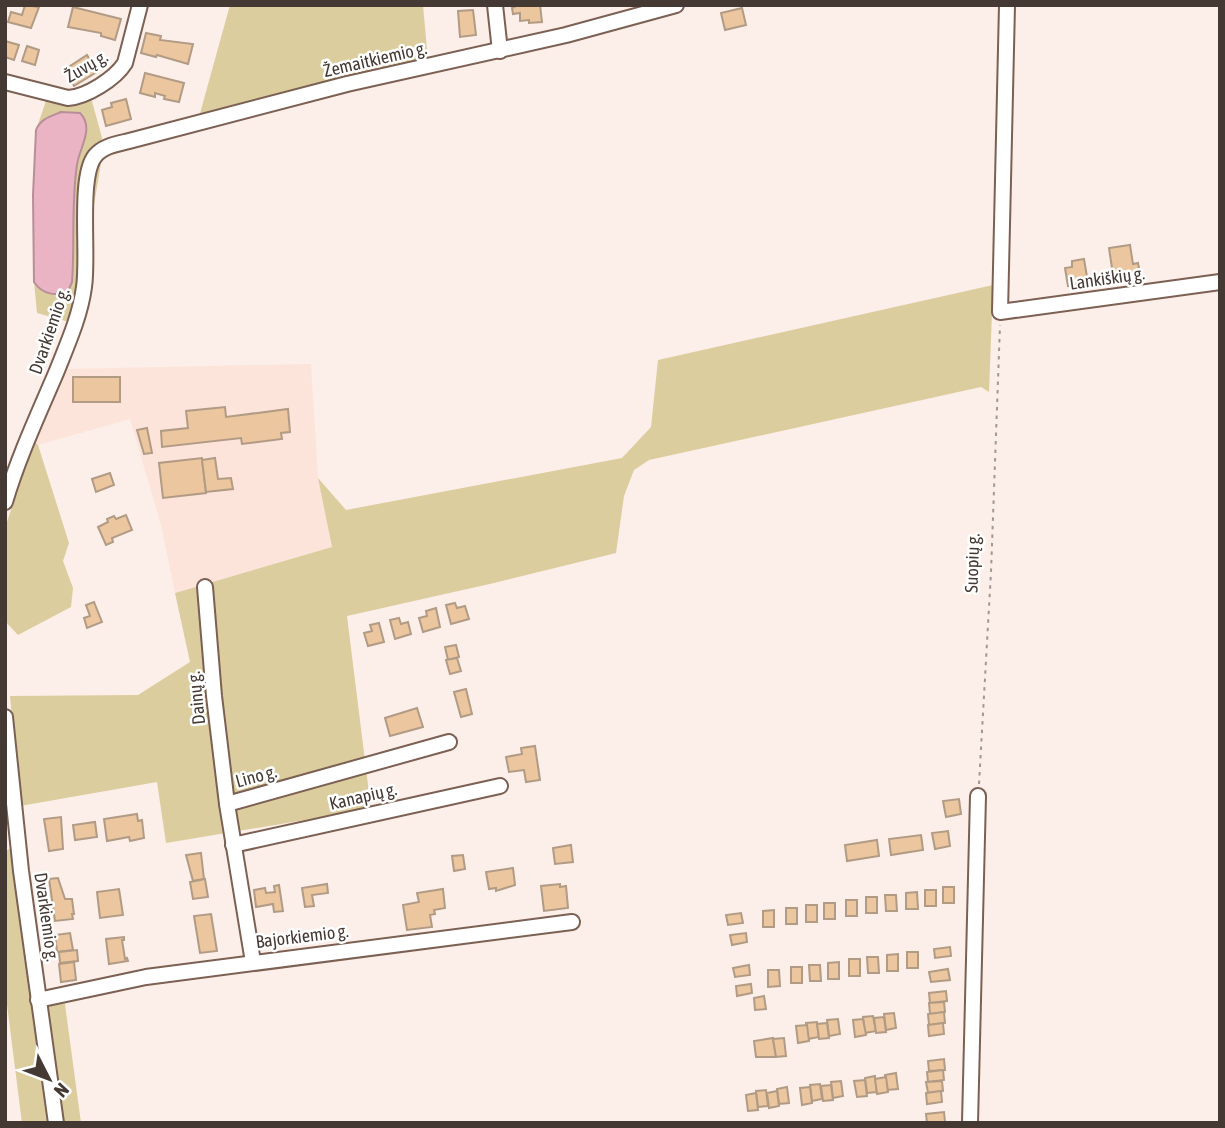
<svg xmlns="http://www.w3.org/2000/svg" width="1225" height="1128" viewBox="0 0 1225 1128" font-family="'Asap Condensed',sans-serif">
  <style>
    .built { fill: #fde4da }
    .green { fill: #dccd9e }
    .water { fill: #eab4c5; stroke: #b88f99; stroke-width: 2 }
    .building { fill: #ebc69f; stroke: #b19b85; stroke-width: 2 }
    .lines { fill: none; stroke-linecap: round; stroke-linejoin: round }
    .minor-casing { stroke: #7b6053; stroke-width: 18 }
    .path { stroke: #a49791; stroke-width: 2; stroke-dasharray: 3.5 5; stroke-linecap: butt }
    .minor { stroke: #fff; stroke-width: 14 }
    .labels { text-anchor: middle; dominant-baseline: central; stroke-width: 5; stroke-linejoin: round; paint-order: stroke }
    .street-label { font-size: 18px; fill: #453933; stroke: #fff }
  </style>
  <rect width="100%" height="100%" fill="#fceee8"/>
  <path class="built" d="M 311,364 L 318,477 L 332,547 L 175,593 L 161,525 L 130,419 L 38,445 L 34,441 L 66,369 Z"/>
  <g class="green">
    <path d="M 230,5 L 423,5 L 428,61 L 199,117 Z"/>
    <path d="M 90,94 L 104,145 L 91,223 L 80,325 L 37,313 L 34,282 L 33,195 L 36,130 L 47,98 Z"/>
    <path d="M 993,285 L 989,392 L 981,387 L 649,460 L 634,470 L 624,496 L 616,553 L 494,583 L 347,616 L 371,809 L 166,843 L 157,782 L 20,806 L 10,696 L 138,695 L 190,662 L 175,593 L 332,547 L 318,478 L 346,510 L 622,458 L 651,427 L 658,360 Z"/>
    <path d="M 34,441 L 38,445 L 69,543 L 63,561 L 73,588 L 71,607 L 18,635 L 5,621 L 6,525 Z"/>
    <path d="M 12,847 L 38,999 L 64,997 L 81,1123 L 22,1123 L 5,989 L 5,852 Z"/>
  </g>
  <path class="water" d="M 61,112 L 80,113 C 95,128 79,148 77,165 C 71,203 75,243 72,282 L 69,289 C 57,298 42,294 34,282 L 33,195 L 36,130 C 40,119 51,116 61,112 Z"/>
  <g class="building">
    <path d="M 25,5 L 39,7 L 31,28 L 8,22 L 11,12 L 22,15 Z"/>
    <path d="M 518,5 L 540,5 L 542,22 L 529,23 L 529,20 L 520,21 L 520,13 L 513,14 L 512,8 Z"/>
    <path d="M 73,7 L 121,19 L 115,40 L 101,36 L 101,33 L 68,27 Z"/>
    <path d="M 742,8 L 746,25 L 725,30 L 721,13 Z"/>
    <path d="M 473,10 L 476,35 L 460,37 L 458,11 Z"/>
    <path d="M 146,33 L 161,36 L 160,40 L 193,44 L 188,64 L 157,55 L 156,57 L 141,53 Z"/>
    <path d="M 5,41 L 19,45 L 14,60 L 5,57 Z"/>
    <path d="M 27,46 L 39,50 L 35,65 L 22,61 Z"/>
    <path d="M 87,55 L 97,72 L 74,86 L 64,70 Z"/>
    <path d="M 145,73 L 184,83 L 179,102 L 164,99 L 165,96 L 155,93 L 155,97 L 140,93 Z"/>
    <path d="M 126,99 L 131,119 L 106,126 L 102,110 L 112,107 L 111,103 Z"/>
    <path d="M 1130,245 L 1133,264 L 1138,263 L 1140,274 L 1123,277 L 1122,274 L 1113,275 L 1109,248 Z"/>
    <path d="M 1084,259 L 1088,283 L 1068,286 L 1065,268 L 1072,267 L 1072,261 Z"/>
    <rect x="73" y="377" width="47" height="25"/>
    <path d="M 225,407 L 226,417 L 288,409 L 290,432 L 281,433 L 282,439 L 242,444 L 241,438 L 162,447 L 161,431 L 188,428 L 186,411 Z"/>
    <path d="M 147,428 L 152,453 L 144,454 L 137,430 Z"/>
    <path d="M 202,458 L 206,493 L 163,498 L 159,463 Z"/>
    <path d="M 215,458 L 218,479 L 231,478 L 233,489 L 206,492 L 202,460 Z"/>
    <path d="M 110,473 L 114,485 L 96,492 L 92,479 Z"/>
    <path d="M 126,515 L 132,530 L 112,538 L 113,542 L 106,545 L 98,527 L 108,522 L 107,519 L 114,516 L 116,519 Z"/>
    <path d="M 94,602 L 102,622 L 87,628 L 84,618 L 90,616 L 86,605 Z"/>
    <path d="M 455,603 L 457,608 L 465,606 L 469,619 L 451,624 L 446,605 Z"/>
    <path d="M 436,608 L 440,627 L 423,632 L 419,618 L 427,616 L 426,611 Z"/>
    <path d="M 399,618 L 401,624 L 408,622 L 411,634 L 395,639 L 390,620 Z"/>
    <path d="M 379,623 L 384,642 L 368,646 L 364,633 L 372,631 L 370,625 Z"/>
    <path d="M 456,645 L 459,657 L 448,660 L 445,647 Z"/>
    <path d="M 457,658 L 461,671 L 450,674 L 446,660 Z"/>
    <path d="M 466,689 L 472,714 L 461,717 L 454,692 Z"/>
    <path d="M 417,708 L 423,727 L 390,736 L 385,718 Z"/>
    <path d="M 535,746 L 540,780 L 526,782 L 524,770 L 509,772 L 506,757 L 522,754 L 521,748 Z"/>
    <path d="M 959,799 L 961,814 L 946,817 L 943,801 Z"/>
    <path d="M 137,814 L 138,821 L 142,820 L 144,838 L 130,841 L 129,837 L 107,841 L 104,819 Z"/>
    <path d="M 61,817 L 63,849 L 49,851 L 44,819 Z"/>
    <path d="M 95,822 L 97,837 L 75,840 L 73,825 Z"/>
    <path d="M 948,831 L 950,846 L 935,849 L 932,833 Z"/>
    <path d="M 921,835 L 923,850 L 891,855 L 889,839 Z"/>
    <path d="M 877,840 L 879,856 L 847,861 L 845,845 Z"/>
    <path d="M 571,845 L 573,862 L 555,864 L 553,848 Z"/>
    <path d="M 201,853 L 204,879 L 193,881 L 186,855 Z"/>
    <path d="M 463,855 L 465,869 L 454,871 L 452,856 Z"/>
    <path d="M 513,868 L 515,885 L 496,891 L 496,888 L 489,889 L 486,872 Z"/>
    <path d="M 58,878 L 65,899 L 72,899 L 74,914 L 72,914 L 73,919 L 55,921 L 49,879 Z"/>
    <path d="M 205,879 L 208,897 L 193,899 L 190,882 Z"/>
    <path d="M 327,884 L 328,893 L 312,895 L 314,906 L 305,907 L 302,888 Z"/>
    <path d="M 560,884 L 560,887 L 566,886 L 568,908 L 544,911 L 541,886 Z"/>
    <path d="M 279,885 L 283,911 L 274,912 L 273,904 L 256,907 L 254,890 L 265,888 L 266,893 L 275,892 L 274,886 Z"/>
    <rect x="943" y="887" width="11" height="16"/>
    <path d="M 119,889 L 123,915 L 100,918 L 97,892 Z"/>
    <path d="M 443,889 L 445,908 L 434,910 L 435,914 L 430,915 L 432,927 L 407,930 L 403,905 L 419,902 L 417,893 Z"/>
    <rect x="925" y="890" width="11" height="16"/>
    <path d="M 917,892 L 918,909 L 906,909 L 906,893 Z"/>
    <path d="M 885,895 L 896,895 L 897,911 L 886,911 Z"/>
    <rect x="866" y="897" width="11" height="16"/>
    <rect x="846" y="900" width="11" height="16"/>
    <rect x="824" y="903" width="11" height="16"/>
    <rect x="806" y="905" width="11" height="17"/>
    <rect x="786" y="908" width="11" height="16"/>
    <path d="M 774,910 L 774,927 L 763,927 L 763,911 Z"/>
    <path d="M 741,913 L 743,923 L 728,925 L 726,915 Z"/>
    <path d="M 211,914 L 217,951 L 200,953 L 194,916 Z"/>
    <path d="M 70,933 L 73,950 L 57,952 L 55,935 Z"/>
    <path d="M 746,933 L 747,942 L 732,945 L 730,935 Z"/>
    <path d="M 124,937 L 124,940 L 122,940 L 125,959 L 127,958 L 128,961 L 109,964 L 106,939 Z"/>
    <path d="M 950,947 L 951,956 L 935,958 L 934,949 Z"/>
    <path d="M 77,950 L 78,961 L 60,963 L 59,952 Z"/>
    <rect x="907" y="952" width="11" height="16"/>
    <path d="M 898,954 L 898,971 L 887,971 L 887,955 Z"/>
    <path d="M 867,957 L 878,957 L 879,973 L 868,973 Z"/>
    <rect x="849" y="959" width="11" height="17"/>
    <path d="M 74,962 L 76,980 L 61,982 L 59,964 Z"/>
    <path d="M 839,962 L 839,979 L 828,979 L 828,963 Z"/>
    <path d="M 749,965 L 750,975 L 735,977 L 733,968 Z"/>
    <path d="M 809,965 L 820,965 L 821,981 L 810,981 Z"/>
    <rect x="791" y="967" width="11" height="16"/>
    <path d="M 948,969 L 950,980 L 931,982 L 929,972 Z"/>
    <path d="M 768,970 L 779,970 L 780,986 L 768,987 Z"/>
    <path d="M 751,984 L 752,993 L 737,996 L 736,986 Z"/>
    <path d="M 946,991 L 947,1001 L 930,1003 L 929,993 Z"/>
    <path d="M 764,996 L 766,1009 L 755,1010 L 754,998 Z"/>
    <path d="M 944,1002 L 945,1012 L 930,1014 L 929,1003 Z"/>
    <path d="M 944,1012 L 945,1023 L 929,1025 L 928,1014 Z"/>
    <path d="M 894,1013 L 896,1028 L 886,1030 L 884,1014 Z"/>
    <path d="M 873,1016 L 876,1031 L 865,1033 L 863,1017 Z"/>
    <path d="M 884,1017 L 886,1032 L 876,1033 L 874,1018 Z"/>
    <path d="M 838,1019 L 840,1034 L 829,1036 L 827,1020 Z"/>
    <path d="M 863,1019 L 866,1035 L 855,1037 L 853,1020 Z"/>
    <path d="M 817,1022 L 819,1037 L 808,1039 L 806,1023 Z"/>
    <path d="M 827,1023 L 829,1038 L 819,1039 L 817,1024 Z"/>
    <path d="M 943,1023 L 944,1034 L 929,1036 L 928,1025 Z"/>
    <path d="M 807,1025 L 809,1041 L 798,1043 L 796,1026 Z"/>
    <path d="M 773,1038 L 776,1057 L 756,1057 L 754,1041 Z"/>
    <path d="M 784,1038 L 786,1056 L 776,1057 L 773,1039 Z"/>
    <path d="M 944,1059 L 945,1070 L 929,1071 L 928,1061 Z"/>
    <path d="M 943,1070 L 944,1080 L 928,1082 L 927,1072 Z"/>
    <path d="M 896,1073 L 898,1089 L 887,1090 L 885,1075 Z"/>
    <path d="M 875,1076 L 877,1092 L 867,1093 L 865,1078 Z"/>
    <path d="M 886,1077 L 888,1092 L 877,1094 L 875,1079 Z"/>
    <path d="M 865,1080 L 867,1096 L 857,1097 L 854,1081 Z"/>
    <path d="M 841,1081 L 843,1096 L 833,1098 L 831,1082 Z"/>
    <path d="M 942,1081 L 943,1091 L 928,1093 L 926,1082 Z"/>
    <path d="M 820,1084 L 822,1099 L 812,1101 L 810,1085 Z"/>
    <path d="M 831,1085 L 833,1100 L 823,1101 L 821,1086 Z"/>
    <path d="M 787,1087 L 789,1103 L 779,1104 L 777,1089 Z"/>
    <path d="M 810,1087 L 812,1103 L 802,1105 L 800,1088 Z"/>
    <path d="M 766,1090 L 768,1106 L 758,1107 L 756,1091 Z"/>
    <path d="M 777,1091 L 779,1106 L 769,1108 L 767,1093 Z"/>
    <path d="M 941,1091 L 942,1102 L 927,1104 L 926,1093 Z"/>
    <path d="M 756,1093 L 758,1110 L 748,1111 L 746,1095 Z"/>
    <path d="M 944,1112 L 945,1122 L 927,1123 L 926,1114 Z"/>
  </g>
  <g class="lines">
    <g class="minor-casing">
      <g id="minor">
        <path d="M 495,5 L 500,51"/>
        <path d="M 1007,5 L 1000,312 L 1220,282"/>
        <path d="M 5,82 L 68,98 C 86,97 115,79 125,63 L 140,5"/>
        <path d="M 5,502 C 18,458 38,415 56,373 C 67,345 80,317 84,287 C 89,256 78,177 95,156 C 103,146 117,144 129,141 L 347,84 L 566,35 L 676,5"/>
        <path d="M 205,587 L 214,696 L 227,804"/>
        <path d="M 5,717 L 21,871 L 56,1123"/>
        <path d="M 233,845 L 500,786"/>
        <path d="M 253,962 L 227,804 L 449,742"/>
        <path d="M 38,1000 L 146,977 L 572,922"/>
        <path d="M 970,1123 L 978,796"/>
      </g>
    </g>
    <path class="path" d="M 979,784 L 991,572 L 1000,325"/>
    <use href="#minor" class="minor"/>
  </g>
  <g class="labels">
    <g class="street-label">
      <text transform="translate(375 59) rotate(-13)">Žemaitkiemio g.</text>
      <text transform="translate(86 66) rotate(-30)">Žuvų g.</text>
      <text transform="translate(1107 278) rotate(-8)">Lankiškių g.</text>
      <text transform="translate(49 331) rotate(-71)">Dvarkiemio g.</text>
      <text transform="translate(972 563) rotate(-88)">Suopių g.</text>
      <text transform="translate(196 698) rotate(-96)">Dainų g.</text>
      <text transform="translate(256 776) rotate(-15)">Lino g.</text>
      <text transform="translate(363 796) rotate(-13)">Kanapių g.</text>
      <text transform="translate(47 917) rotate(82)">Dvarkiemio g.</text>
      <text transform="translate(302 936) rotate(-7)">Bajorkiemio g.</text>
    </g>
  </g>
  <rect width="1225" height="1128" fill="none" stroke="#453933" stroke-width="14"/>
  <g transform="translate(49 1079) rotate(132)" stroke="#ffffff" stroke-width="5" paint-order="stroke">
  <path d="M0-5L12 26L0 18L-12 26Z" fill="#453933"/>
  <text y="-10" font-size="19" font-weight="bold" text-anchor="middle" fill="#453933">N</text>
  </g>
</svg>
